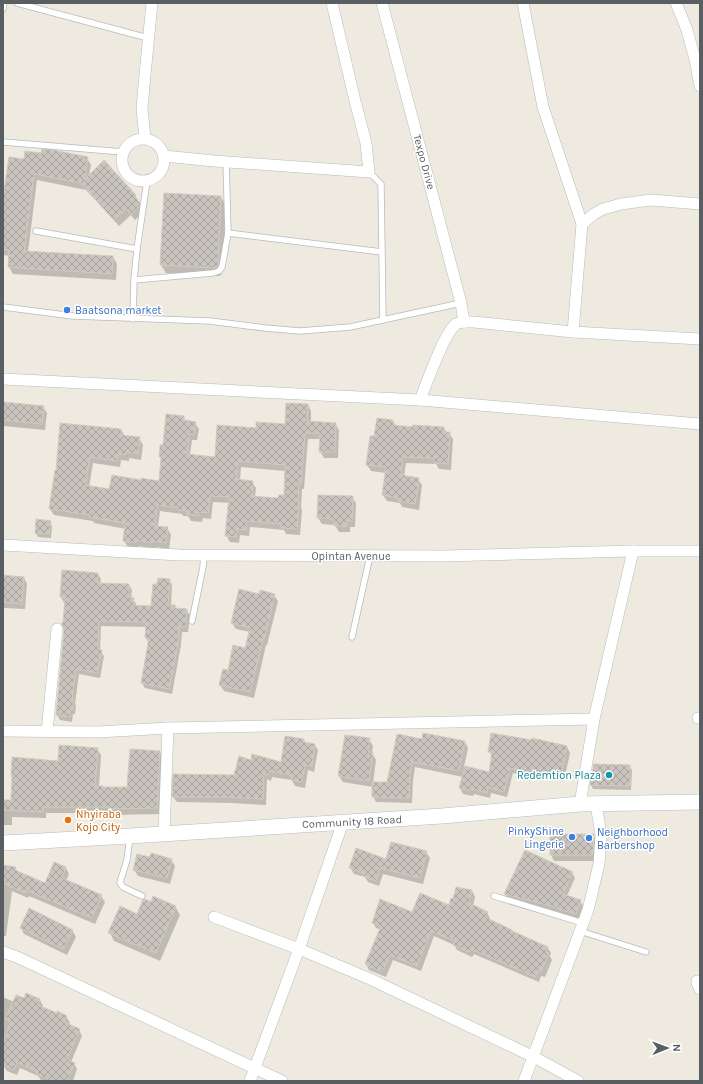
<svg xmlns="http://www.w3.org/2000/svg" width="703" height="1084" viewBox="0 0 703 1084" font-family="Karla,sans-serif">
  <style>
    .shadow { fill: #0003; fill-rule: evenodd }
    .building { fill: url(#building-cross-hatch); stroke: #d3cbbe; fill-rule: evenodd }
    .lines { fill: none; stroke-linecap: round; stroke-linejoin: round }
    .service-casing { stroke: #b6babf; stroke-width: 7 }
    .minor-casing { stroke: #b6babf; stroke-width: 12 }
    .secondary-casing { stroke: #b6bbc1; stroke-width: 16 }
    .service { stroke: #fff; stroke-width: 5.5 }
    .minor { stroke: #fff; stroke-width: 11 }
    .secondary { stroke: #fff; stroke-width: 15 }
    .shop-dot { fill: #3f7fe0; stroke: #fff; stroke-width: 1.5 }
    .culture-dot { fill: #0f9aa8; stroke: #fff; stroke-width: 1.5 }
    .food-dot { fill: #e8710a; stroke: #fff; stroke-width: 1.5 }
    .labels { text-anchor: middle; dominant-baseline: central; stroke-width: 3; stroke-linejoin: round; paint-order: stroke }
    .street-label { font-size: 11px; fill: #595e63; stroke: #fff }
    .shop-label { font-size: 11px; fill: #366cbe; stroke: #fff; text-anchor: start }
    .culture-label { font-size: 11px; fill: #0d838f; stroke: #fff; text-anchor: end }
    .food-label { font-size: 11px; fill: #c56008; stroke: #fff; text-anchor: start }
  </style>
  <defs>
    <pattern id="building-cross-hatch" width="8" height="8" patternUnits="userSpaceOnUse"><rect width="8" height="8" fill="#c9c4bd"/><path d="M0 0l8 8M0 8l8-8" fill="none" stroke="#a6a29d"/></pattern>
  </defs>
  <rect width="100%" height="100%" fill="#eeeae0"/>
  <g class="shadow">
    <path d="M 87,158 L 91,165 L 89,176 L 135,195 L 143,210 L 142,214 L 135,220 L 131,215 L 119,226 L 86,190 L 37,180 L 28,252 L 113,257 L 117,264 L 116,280 L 13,274 L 9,267 L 10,256 L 3,255 L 3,204 L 24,160 Z"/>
    <path d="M 221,197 L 226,205 L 222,274 L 219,276 L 166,273 L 161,265 Z"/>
    <path d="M 3,403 L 43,407 L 47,413 L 45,430 L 3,426 Z"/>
    <path d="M 308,405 L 311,411 L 311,423 L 335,424 L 339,430 L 338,458 L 324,458 L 320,451 L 321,439 L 308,439 L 304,489 L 302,489 L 301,507 L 302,510 L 300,535 L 286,534 L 284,530 L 250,527 L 249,536 L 240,535 L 239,543 L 230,542 L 226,535 L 230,503 L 213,502 L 211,519 L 203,518 L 202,522 L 191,521 L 188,516 L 183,516 L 182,514 L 160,511 L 158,527 L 167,528 L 171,535 L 169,549 L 156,547 L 156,549 L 139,546 L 139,548 L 128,547 L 124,541 L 126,529 L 94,523 L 93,521 L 54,515 L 50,509 L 56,472 L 121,430 L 125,436 L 139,438 L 143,445 L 141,460 L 129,458 L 129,461 L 121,460 L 120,467 L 93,463 L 89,487 L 110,490 L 142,481 L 160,482 L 162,460 L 160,456 L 163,446 L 183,417 L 186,422 L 195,423 L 199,429 L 197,440 L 192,440 L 190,455 L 215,458 L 257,429 L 286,426 ZM 241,467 L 285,471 L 285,496 L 279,499 L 255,497 L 256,488 L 252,482 L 240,481 Z"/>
    <path d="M 393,421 L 396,426 L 414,428 L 444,428 L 447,433 L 449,433 L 453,439 L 451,470 L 439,469 L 436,464 L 406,463 L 404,477 L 418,479 L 422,485 L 419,510 L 402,507 L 400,503 L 387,501 L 383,495 L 386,473 L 371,471 L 367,465 L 375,437 Z"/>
    <path d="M 352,497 L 356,503 L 355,527 L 350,527 L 350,532 L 339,532 L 335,525 L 322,524 L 318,518 Z"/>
    <path d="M 50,522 L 52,526 L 51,538 L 38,537 L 36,533 Z"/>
    <path d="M 63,571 L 98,574 L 101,579 L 100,584 L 129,585 L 132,590 L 131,599 L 133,599 L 136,604 L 136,606 L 152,607 L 158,585 L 169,580 L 172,585 L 171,606 L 174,606 L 176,609 L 186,610 L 190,615 L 188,632 L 182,632 L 181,645 L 172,694 L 145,688 L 142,683 L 149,644 L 146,638 L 146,627 L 101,626 L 100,651 L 104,656 L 100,678 L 79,674 L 75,704 L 76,705 L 75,714 L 73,714 L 72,722 L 60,720 L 57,715 L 65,630 L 66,603 L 64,603 L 61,597 Z"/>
    <path d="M 3,576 L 24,578 L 27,584 L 25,609 L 3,608 Z"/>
    <path d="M 260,595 L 274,595 L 278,601 L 267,645 L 266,645 L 254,698 L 224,691 L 220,685 L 228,671 L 246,649 L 250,632 L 236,629 L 232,623 Z"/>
    <path d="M 369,739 L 373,746 L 372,753 L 376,760 L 373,783 L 388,783 L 423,740 L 465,742 L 468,748 L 464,767 L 490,773 L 493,758 L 489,751 L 567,747 L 570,753 L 564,781 L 545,777 L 544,780 L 513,773 L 507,797 L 491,793 L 490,798 L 474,794 L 473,796 L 463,794 L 460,788 L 463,777 L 415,767 L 413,781 L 412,803 L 376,802 L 373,796 L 373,787 L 343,782 L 339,776 Z"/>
    <path d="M 304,740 L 305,743 L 314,744 L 318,750 L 314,772 L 308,770 L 305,788 L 295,786 L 292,780 L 272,777 L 271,781 L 267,779 L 266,805 L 232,803 L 177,802 L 173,797 L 235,776 L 251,761 L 282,763 Z"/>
    <path d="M 97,749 L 101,755 L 99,787 L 103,788 L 128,788 L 160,752 L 163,759 L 160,814 L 113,815 L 112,813 L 46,813 L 46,818 L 12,817 L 12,825 L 3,825 L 3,801 L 12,801 L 13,779 L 12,777 L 13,758 L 59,762 Z"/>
    <path d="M 595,765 L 629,766 L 632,770 L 631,790 L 593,789 L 591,785 Z"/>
    <path d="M 593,835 L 597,841 L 595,861 L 554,861 L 551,855 Z"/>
    <path d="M 426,852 L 430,858 L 423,884 L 383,874 L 379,886 L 368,882 L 365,877 L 354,874 L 350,867 Z"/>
    <path d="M 151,858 L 171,860 L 175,866 L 170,884 L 138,876 L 134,870 Z"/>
    <path d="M 3,866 L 15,868 L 18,872 L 46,884 L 66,868 L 69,874 L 66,881 L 101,896 L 105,902 L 95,924 L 29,896 L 28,898 L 12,891 L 6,936 L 3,936 Z"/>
    <path d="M 572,873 L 575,878 L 567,896 L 580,901 L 583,906 L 579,919 L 559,913 L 558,912 L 508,899 L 505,894 Z"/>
    <path d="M 472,891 L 475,897 L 473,906 L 487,913 L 490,918 L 489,920 L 513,933 L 547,947 L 551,953 L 550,956 L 552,960 L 545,977 L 541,976 L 539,982 L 474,954 L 472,957 L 457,950 L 454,945 L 434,936 L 421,971 L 393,960 L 386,977 L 369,970 L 366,964 L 381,930 L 376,928 L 373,923 L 449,907 Z"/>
    <path d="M 152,903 L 175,906 L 180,915 L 160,961 L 114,941 L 110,933 L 138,915 Z"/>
    <path d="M 21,928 L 72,930 L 76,937 L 67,955 L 24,934 Z"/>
    <path d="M 3,997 L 14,1002 L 24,1000 L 40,1000 L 43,1006 L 43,1008 L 57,1014 L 66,1016 L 70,1023 L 68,1026 L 79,1030 L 82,1036 L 71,1062 L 74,1063 L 77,1069 L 73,1081 L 43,1081 L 41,1080 L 38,1076 L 20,1068 L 17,1075 L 7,1071 L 3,1065 Z"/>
  </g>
  <g class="building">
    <path d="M 42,149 L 53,150 L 88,157 L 84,180 L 104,160 L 136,195 L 134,196 L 140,203 L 139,207 L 131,214 L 126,209 L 114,220 L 81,183 L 34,174 L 24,251 L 113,256 L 112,274 L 8,267 L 9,250 L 3,249 L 3,197 L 9,157 L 24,159 L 25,151 L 41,153 Z"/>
    <path d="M 164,193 L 221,196 L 218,266 L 214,268 L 160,265 Z"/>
    <path d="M 3,402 L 44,406 L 42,424 L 3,420 Z"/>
    <path d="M 286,403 L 308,404 L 307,421 L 336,423 L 335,452 L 319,452 L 320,433 L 305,433 L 301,483 L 299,483 L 298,502 L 299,502 L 297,529 L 281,528 L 281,524 L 247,521 L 246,530 L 237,529 L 236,537 L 225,536 L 229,497 L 210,496 L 208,513 L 199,512 L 199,516 L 186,514 L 187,511 L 178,510 L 178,508 L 157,505 L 155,526 L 168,527 L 166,543 L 153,541 L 152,543 L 136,540 L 136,543 L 123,541 L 125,523 L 89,517 L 90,515 L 49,509 L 55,470 L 56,471 L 60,423 L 121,429 L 121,435 L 140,437 L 138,454 L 126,452 L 125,455 L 118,454 L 117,461 L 90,457 L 85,485 L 109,489 L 112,475 L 141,480 L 141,478 L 159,481 L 161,457 L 159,457 L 160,445 L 163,445 L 166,414 L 184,416 L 184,420 L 196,422 L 194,434 L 189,434 L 187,454 L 215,457 L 217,425 L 256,428 L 256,422 L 285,424 ZM 238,461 L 285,465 L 284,495 L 279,495 L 278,498 L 252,496 L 253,481 L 236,479 Z"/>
    <path d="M 377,418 L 393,420 L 393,425 L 413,427 L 413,425 L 444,427 L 444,432 L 450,432 L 448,464 L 434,463 L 434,458 L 403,457 L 401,475 L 419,478 L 415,504 L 398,501 L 398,498 L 382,495 L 386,467 L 366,465 L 370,436 L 374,436 Z"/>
    <path d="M 318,495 L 353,496 L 352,521 L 347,521 L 347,526 L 334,526 L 334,519 L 317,518 Z"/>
    <path d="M 36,519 L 51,521 L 49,534 L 35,533 Z"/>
    <path d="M 62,570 L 98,573 L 97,583 L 129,584 L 129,597 L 134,598 L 133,605 L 151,606 L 153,584 L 157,584 L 158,578 L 170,579 L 168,605 L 175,605 L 175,608 L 187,609 L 186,627 L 179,627 L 179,639 L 169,689 L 141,683 L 149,638 L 145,638 L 146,622 L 99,621 L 98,649 L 102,650 L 97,673 L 76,669 L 72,699 L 73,699 L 73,709 L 70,709 L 70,717 L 56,715 L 64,630 L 62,625 L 62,622 L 63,622 L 65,598 L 60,597 Z"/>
    <path d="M 3,575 L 24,577 L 22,604 L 3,602 Z"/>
    <path d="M 239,589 L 259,594 L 260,590 L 275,594 L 264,639 L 263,639 L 250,692 L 219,685 L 223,669 L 228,670 L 233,645 L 245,648 L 250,628 L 231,623 Z"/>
    <path d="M 423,733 L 465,741 L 459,771 L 412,762 L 410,774 L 409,798 L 372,797 L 372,782 L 387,782 L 397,734 L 422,739 Z"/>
    <path d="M 491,733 L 532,740 L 532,738 L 567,746 L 561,776 L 542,772 L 541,775 L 510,768 L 504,792 L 488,787 L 487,793 L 471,789 L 470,791 L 459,788 L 465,766 L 489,772 L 492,752 L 488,752 Z"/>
    <path d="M 345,735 L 370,738 L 368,752 L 373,752 L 369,781 L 338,776 Z"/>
    <path d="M 285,736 L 304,739 L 304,742 L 315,744 L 312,766 L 305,765 L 302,782 L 291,780 L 291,775 L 269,771 L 268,775 L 264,774 L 263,799 L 228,797 L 172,797 L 173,774 L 234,775 L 239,756 L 251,760 L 252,754 L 281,762 Z"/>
    <path d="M 59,745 L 98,748 L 95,786 L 103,786 L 103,787 L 127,787 L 130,749 L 160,751 L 157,808 L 108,809 L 108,807 L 43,807 L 43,812 L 3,810 L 3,800 L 11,800 L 12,777 L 11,777 L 12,757 L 58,761 Z"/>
    <path d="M 594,764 L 630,765 L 630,786 L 590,785 Z"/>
    <path d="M 550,834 L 594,834 L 593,851 L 592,855 L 550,855 Z"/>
    <path d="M 391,842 L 427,851 L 420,878 L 380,868 L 376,881 L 363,876 L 364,873 L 349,868 L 356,848 L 386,859 Z"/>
    <path d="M 525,850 L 573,872 L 563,894 L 581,900 L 576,914 L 555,908 L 555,907 L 504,894 Z"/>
    <path d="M 151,853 L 172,859 L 167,878 L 133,870 L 137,854 L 150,857 Z"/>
    <path d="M 54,862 L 66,867 L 62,878 L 102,895 L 92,918 L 26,890 L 25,893 L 3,883 L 3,865 L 16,867 L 15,870 L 45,883 Z"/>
    <path d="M 456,887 L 472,890 L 469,903 L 488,912 L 485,917 L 512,930 L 512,931 L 548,947 L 546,952 L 549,953 L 541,972 L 538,971 L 535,977 L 471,949 L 469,952 L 453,945 L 455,941 L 431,931 L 417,966 L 390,955 L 382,972 L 365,964 L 381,926 L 372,923 L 380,899 L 412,912 L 420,893 L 449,905 L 451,898 L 453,899 Z"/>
    <path d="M 153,896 L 176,906 L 156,953 L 108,933 L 120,906 L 137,914 L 143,900 L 145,899 L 151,902 Z"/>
    <path d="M 29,908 L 73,930 L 63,949 L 20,928 Z"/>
    <path d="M 26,993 L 40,999 L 38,1005 L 57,1013 L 57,1011 L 67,1016 L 64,1022 L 80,1029 L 67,1059 L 75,1063 L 67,1081 L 47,1081 L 48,1079 L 36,1074 L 37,1071 L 17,1062 L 14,1070 L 3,1065 L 3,1042 L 11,1022 L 5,1019 L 16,995 L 24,998 Z"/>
  </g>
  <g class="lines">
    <g class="service-casing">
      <g id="service">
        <path d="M 17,3 L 148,38"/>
        <path d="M 3,9 L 4,3"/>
        <path d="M 3,142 L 123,152"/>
        <path d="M 369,172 L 381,184 L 383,320"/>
        <path d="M 36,231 L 137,249"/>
        <path d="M 228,233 L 382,252"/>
        <path d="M 134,280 L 213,273 L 219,271 L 222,267 L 228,233 L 226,161"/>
        <path d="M 3,307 L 73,316 L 210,321 L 265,328 L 300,331 L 350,327 L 461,303"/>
        <path d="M 133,319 L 134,280 L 137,249 L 147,181"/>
        <path d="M 192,621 L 203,567 L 204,555"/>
        <path d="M 352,637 L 370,556"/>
        <path d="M 130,836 L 127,860 L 121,879 L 120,883 L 123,887 L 142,896"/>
        <path d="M 494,896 L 583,923"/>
        <path d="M 580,931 L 646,952"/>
      </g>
    </g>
    <g class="minor-casing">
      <g id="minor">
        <path d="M 382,3 L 461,303 L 464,322"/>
        <path d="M 523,3 L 543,107 L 582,224 L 573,332"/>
        <path d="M 676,3 L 687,30 L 695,59 L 700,86"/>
        <path d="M 145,138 L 142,109 L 144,85 L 152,3"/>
        <circle cx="143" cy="160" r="21"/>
        <path d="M 164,156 L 214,161 L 369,172 L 366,143 L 355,101 L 332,3"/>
        <path d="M 582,224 L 594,214 L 603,209 L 621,204 L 651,200 L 700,204"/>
        <path d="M 3,379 L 420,400 L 700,424"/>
        <path d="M 420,400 C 426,385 444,333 456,324 C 461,321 468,322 474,322 L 573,332 L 700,339"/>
        <path d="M 3,545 L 179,555 L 444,556 L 633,551 L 700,551"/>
        <path d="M 698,718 L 700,718"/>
        <path d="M 3,731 L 98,732 L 168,728 L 594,719"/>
        <path d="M 47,732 L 57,629"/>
        <path d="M 580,804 L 594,719 L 633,551"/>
        <path d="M 164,834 L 168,728"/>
        <path d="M 214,917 L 299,949 L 370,979 L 534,1057 L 578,1081"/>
        <path d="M 3,952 L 17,957 L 282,1081"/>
        <path d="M 700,981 L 697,981 L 697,983 L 700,989"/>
        <path d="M 250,1081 L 299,949 L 343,822"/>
        <path d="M 524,1081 L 588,910 L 599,864 L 601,835 L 596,804"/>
      </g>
    </g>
    <g class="secondary-casing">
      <path id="secondary" d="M 3,843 L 130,836 L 442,816 L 580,804 L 700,802"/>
    </g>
    <use href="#service" class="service"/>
    <use href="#minor" class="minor"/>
    <use href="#secondary" class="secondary"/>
  </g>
  <g class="shop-dot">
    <circle cx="67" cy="310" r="4"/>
    <circle cx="572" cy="837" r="4"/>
    <circle cx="589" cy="838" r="4"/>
  </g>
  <circle class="culture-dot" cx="609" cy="775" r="4"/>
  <circle class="food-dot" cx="68" cy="820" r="4"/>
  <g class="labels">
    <g class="street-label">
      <text transform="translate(424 162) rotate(75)">Texpo Drive</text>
      <text x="351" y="556">Opintan Avenue</text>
      <text transform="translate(352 822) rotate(-3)">Community 18 Road</text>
    </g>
    <g class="shop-label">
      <text x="75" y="310">Baatsona market</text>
      <text x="564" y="831" text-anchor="end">PinkyShine<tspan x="564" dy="13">Lingerie</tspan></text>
      <text x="597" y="832">Neighborhood<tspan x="597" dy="13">Barbershop</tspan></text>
    </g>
    <g class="culture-label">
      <text x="601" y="775">Redemtion Plaza</text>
    </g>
    <g class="food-label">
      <text x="76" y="814">Nhyiraba<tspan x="76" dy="13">Kojo City</tspan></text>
    </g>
  </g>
  <rect width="703" height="1084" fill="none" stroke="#595e63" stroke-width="8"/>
  <g transform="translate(667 1048) rotate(89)" stroke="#ffffff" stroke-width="3" paint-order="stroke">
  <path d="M0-3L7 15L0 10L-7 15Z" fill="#595e63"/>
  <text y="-6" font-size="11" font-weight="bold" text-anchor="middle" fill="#595e63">N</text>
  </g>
</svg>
